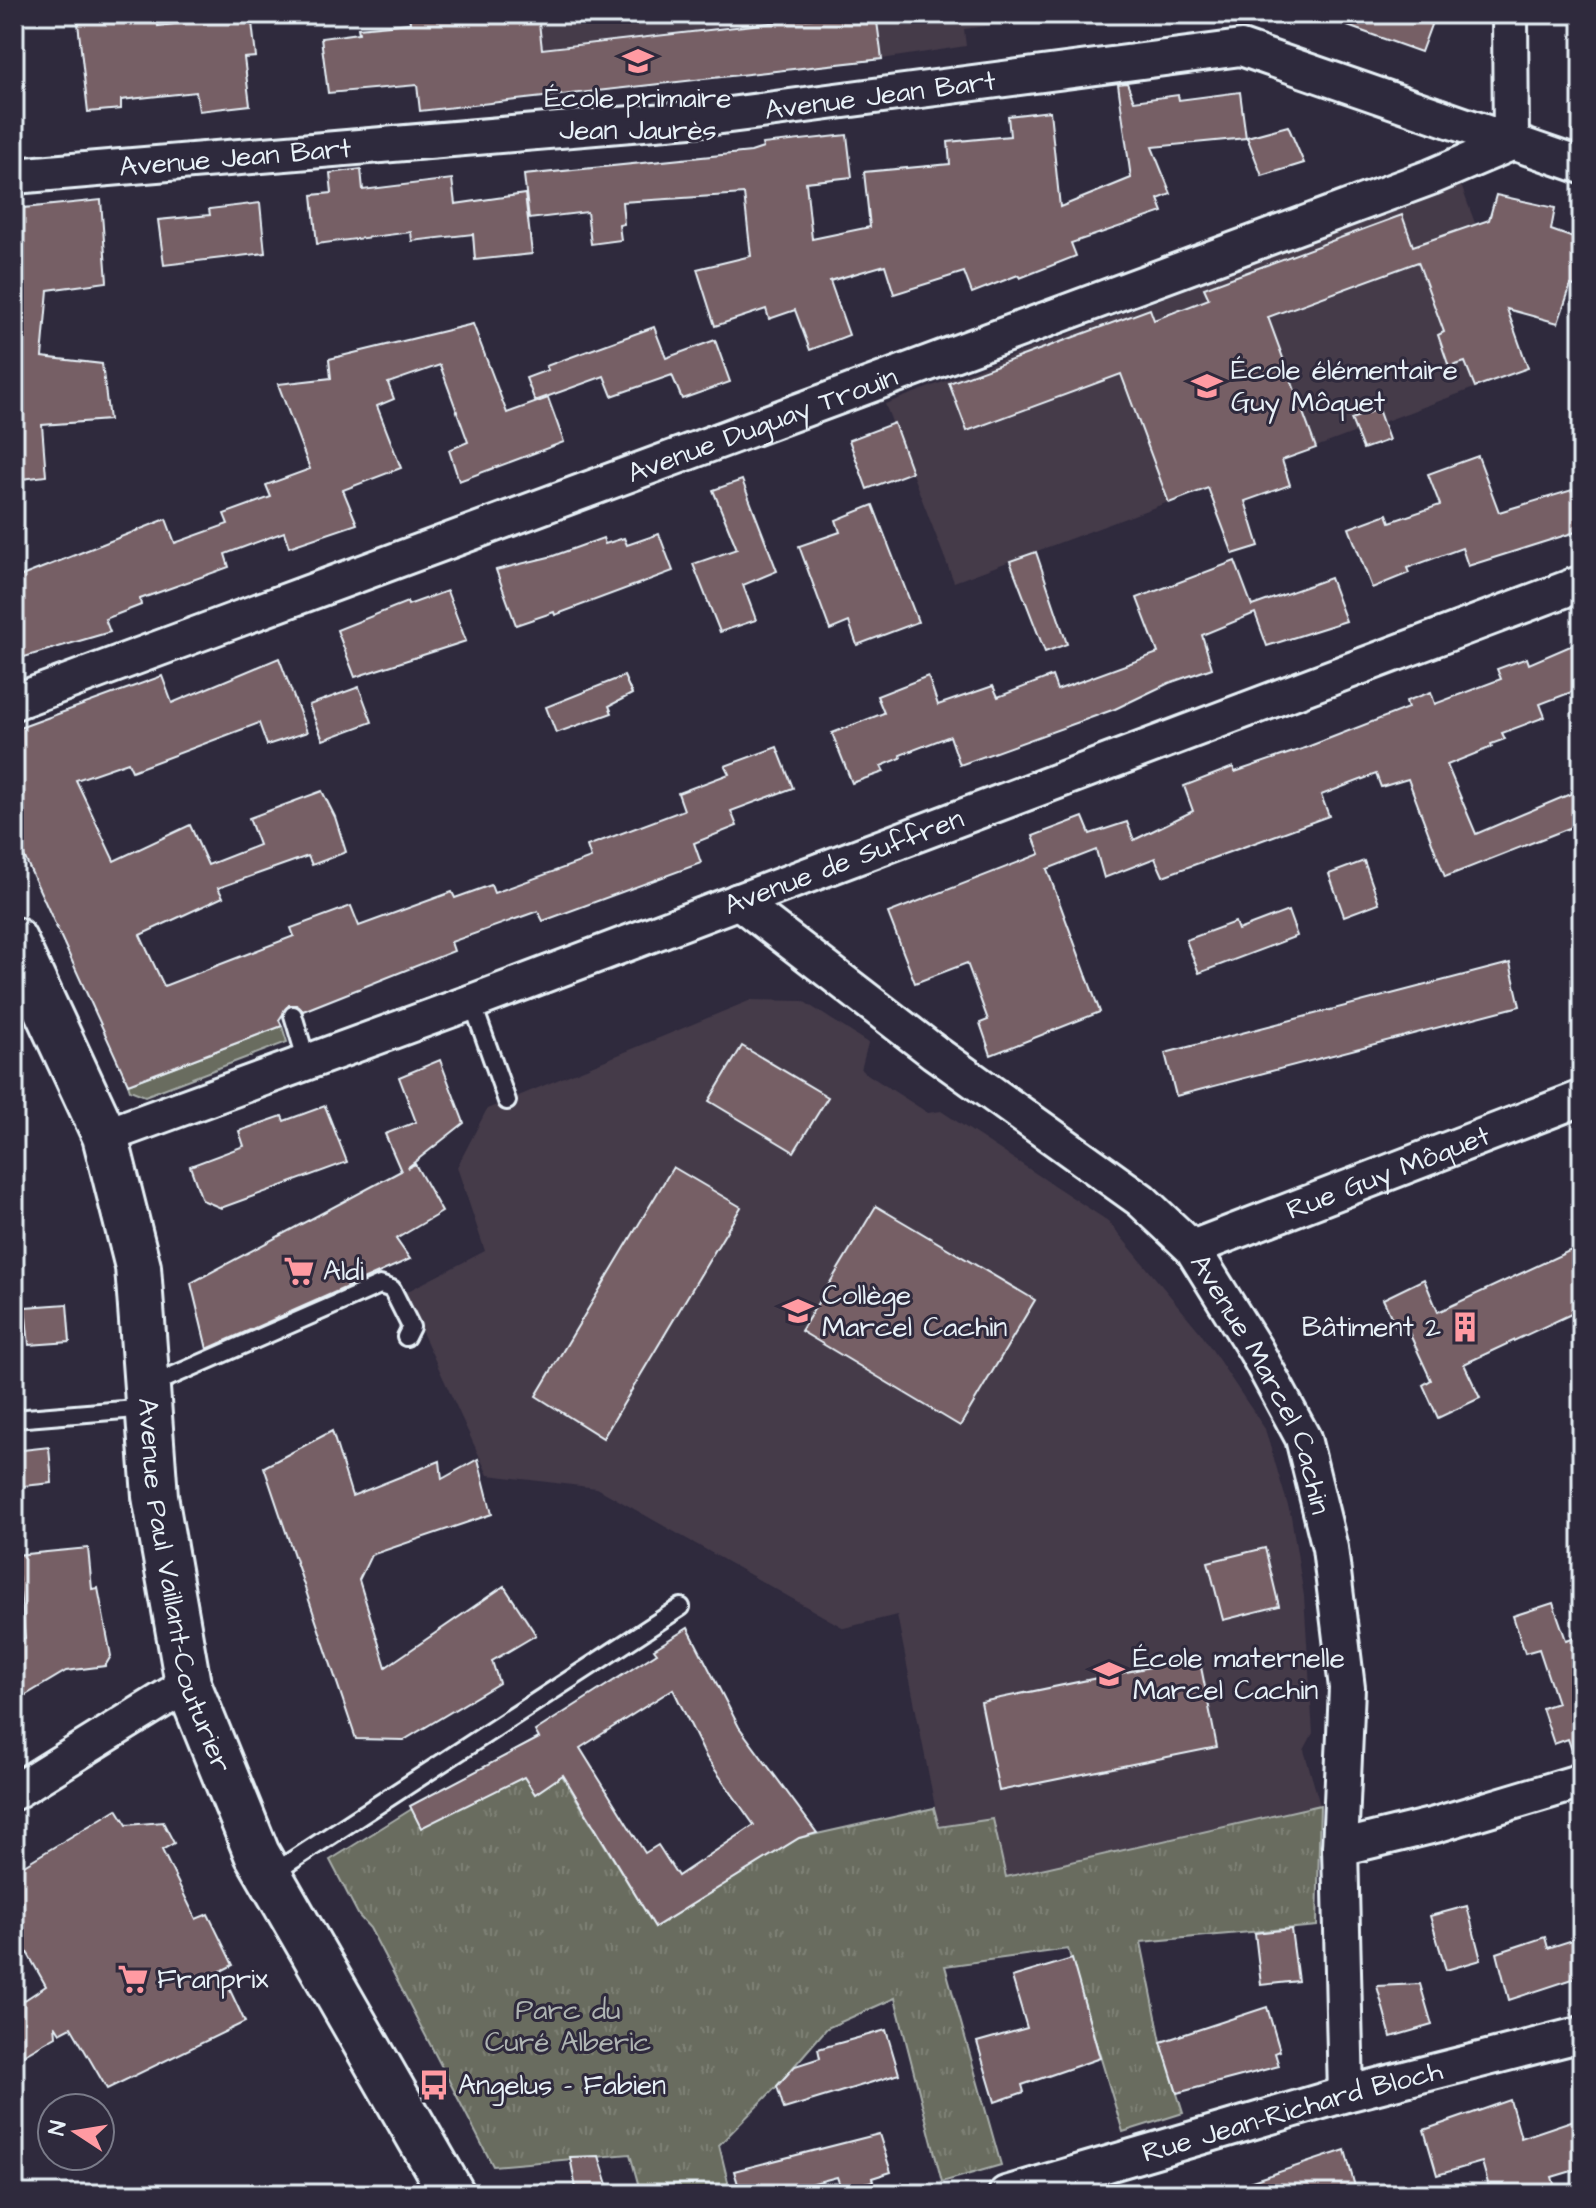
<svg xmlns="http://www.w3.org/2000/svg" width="1596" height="2208" viewBox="0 0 1596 2208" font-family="'Architects Daughter',sans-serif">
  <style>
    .built { fill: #443a49 }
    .grass { fill: url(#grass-tufts); stroke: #a8aeab; stroke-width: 2 }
    .garden { fill: #696c5e; stroke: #a8aeab; stroke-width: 2 }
    .building { fill: #765f65; stroke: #e8f1f8; stroke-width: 2; fill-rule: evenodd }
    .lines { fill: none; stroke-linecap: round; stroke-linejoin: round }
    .service-casing { stroke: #e8f1f8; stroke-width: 22 }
    .minor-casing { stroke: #e8f1f8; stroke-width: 40 }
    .primary-casing { stroke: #e8f1f8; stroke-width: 50 }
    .service { stroke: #2f2a3d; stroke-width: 16 }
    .minor { stroke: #2f2a3d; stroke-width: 34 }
    .primary { stroke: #2f2a3d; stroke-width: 44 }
    .labels { text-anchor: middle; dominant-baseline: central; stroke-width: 6; stroke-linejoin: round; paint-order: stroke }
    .street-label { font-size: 28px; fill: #e8f1f8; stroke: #2f2a3d }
    .poi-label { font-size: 28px; fill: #e8f1f8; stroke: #2f2a3d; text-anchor: start }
    .park-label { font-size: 28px; fill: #afb5b3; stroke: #2f2a3d }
  </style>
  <defs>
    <pattern id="grass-tufts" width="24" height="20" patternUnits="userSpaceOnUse" patternTransform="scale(2)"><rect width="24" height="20" fill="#696c5e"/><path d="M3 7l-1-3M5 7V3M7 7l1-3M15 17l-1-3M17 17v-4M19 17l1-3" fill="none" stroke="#7e8176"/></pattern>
  </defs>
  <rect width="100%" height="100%" fill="#2f2a3d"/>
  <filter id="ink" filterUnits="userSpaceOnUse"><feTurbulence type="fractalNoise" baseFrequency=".0125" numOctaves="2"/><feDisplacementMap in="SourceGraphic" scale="16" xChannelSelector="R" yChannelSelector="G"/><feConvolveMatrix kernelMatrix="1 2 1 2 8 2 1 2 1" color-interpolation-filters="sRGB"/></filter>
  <g filter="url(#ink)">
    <g class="built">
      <path d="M 409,14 L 991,14 L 993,25 L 964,29 L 966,46 L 882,59 L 420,111 Z"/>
      <path d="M 1461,185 L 1528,368 L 954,582 L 885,404 Z"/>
      <path d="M 751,1000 L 803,1001 L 868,1043 L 861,1070 L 928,1113 L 941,1111 L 1108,1221 L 1200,1332 L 1265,1429 L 1291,1516 L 1304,1596 L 1313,1733 L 1304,1750 L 1320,1805 L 1005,1877 L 939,1827 L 897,1615 L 844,1628 L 597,1488 L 488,1475 L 404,1293 L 485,1251 L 457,1167 L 487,1109 Z"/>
    </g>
    <path class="grass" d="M 539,1738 L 655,1927 L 799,1838 L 934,1808 L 939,1827 L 993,1819 L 1006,1877 L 1320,1805 L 1317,1926 L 1141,1942 L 1161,2042 L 1183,2113 L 1123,2132 L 1068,1949 L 945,1966 L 1001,2165 L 942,2182 L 895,1998 L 827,2028 L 777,2086 L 719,2145 L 731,2194 L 641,2194 L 630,2154 L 493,2166 L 370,1928 L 359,1916 L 330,1860 L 447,1787 Z"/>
    <path class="garden" d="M 282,1026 L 287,1042 L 145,1096 L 130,1090 L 128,1084 Z"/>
    <g class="building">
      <path d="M 77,14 L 157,14 L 158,26 L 251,14 L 256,57 L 244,58 L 250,105 L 199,111 L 196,92 L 121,100 L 121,109 L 88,112 Z"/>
      <path d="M 409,14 L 538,14 L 542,49 L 849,14 L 876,14 L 882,59 L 420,111 L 417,85 L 328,93 L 321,38 L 359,33 L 358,28 L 410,23 Z"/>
      <path d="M 1326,14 L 1435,14 L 1421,52 L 1325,18 Z"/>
      <path d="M 1127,83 L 1134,101 L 1178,95 L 1179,100 L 1240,92 L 1246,138 L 1152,147 L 1171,194 L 1158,199 L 1163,212 L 1071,243 L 1076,256 L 1020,278 L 1018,275 L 972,293 L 964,272 L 894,294 L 885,265 L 830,281 L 849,335 L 810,350 L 795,310 L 769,319 L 766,309 L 715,326 L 697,269 L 751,256 L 744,194 L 622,202 L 624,224 L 619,225 L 621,240 L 591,244 L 587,212 L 529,219 L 524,175 L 751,152 L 763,148 L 762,144 L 847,135 L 852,177 L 806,182 L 812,239 L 870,227 L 864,172 L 950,164 L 948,142 L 1010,136 L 1008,116 L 1050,111 L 1060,207 L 1131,178 L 1118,84 Z"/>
      <path d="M 1288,126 L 1304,163 L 1262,176 L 1247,137 Z"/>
      <path d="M 361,169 L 363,190 L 452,179 L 455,204 L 525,194 L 532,254 L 475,260 L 473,234 L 412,241 L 411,232 L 317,244 L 312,195 L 332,193 L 330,173 Z"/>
      <path d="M 1496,195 L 1555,208 L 1551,230 L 1582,241 L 1582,288 L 1571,285 L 1558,323 L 1507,309 L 1528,368 L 1475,387 L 1465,362 L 1449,367 L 1438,335 L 1444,332 L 1418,262 L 1268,317 L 1316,448 L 1282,460 L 1290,485 L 1245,501 L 1259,546 L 1233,554 L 1208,488 L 1169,503 L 1121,374 L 967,431 L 949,383 L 1150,309 L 1154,320 L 1209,299 L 1204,288 L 1402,215 L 1413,246 L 1489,220 Z"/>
      <path d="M 101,200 L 107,282 L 48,290 L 42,357 L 102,364 L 109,420 L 42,425 L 46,476 L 14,480 L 14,209 Z"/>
      <path d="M 260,203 L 265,253 L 164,265 L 158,220 L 210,215 L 209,209 Z"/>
      <path d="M 473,324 L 507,413 L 548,398 L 564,442 L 459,481 L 449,450 L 468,442 L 440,365 L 388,383 L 394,399 L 377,406 L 401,468 L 343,490 L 357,524 L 289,547 L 284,532 L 225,554 L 229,567 L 140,599 L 141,605 L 105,619 L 110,632 L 14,660 L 14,579 L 166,519 L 175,543 L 228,524 L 224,514 L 271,497 L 266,485 L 310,469 L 278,384 L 331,378 L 329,359 Z"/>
      <path d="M 654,327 L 666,358 L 715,340 L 730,382 L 682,399 L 672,375 L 612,396 L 604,376 L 535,401 L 526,378 L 548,370 L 546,366 Z"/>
      <path d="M 1378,409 L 1389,440 L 1363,449 L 1351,419 Z"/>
      <path d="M 894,423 L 912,472 L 867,489 L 849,440 Z"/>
      <path d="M 1478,456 L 1499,512 L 1582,487 L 1582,530 L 1468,566 L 1462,548 L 1407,568 L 1409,573 L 1372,588 L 1349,528 L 1387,514 L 1390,522 L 1440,505 L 1428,474 Z"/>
      <path d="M 742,480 L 777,571 L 743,585 L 756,620 L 720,632 L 693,564 L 737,549 L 713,490 Z"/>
      <path d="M 873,505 L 918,622 L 857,645 L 849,622 L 830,630 L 799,546 L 840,532 L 836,520 Z"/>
      <path d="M 659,534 L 673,571 L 555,615 L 554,612 L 516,625 L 496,570 L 553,556 L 603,538 L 605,544 L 624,538 L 627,545 Z"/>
      <path d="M 1036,552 L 1067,644 L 1045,652 L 1010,561 Z"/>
      <path d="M 1235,561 L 1252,606 L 1330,578 L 1346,621 L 1267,646 L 1255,613 L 1202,635 L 1212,668 L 1169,683 L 1115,709 L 960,765 L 950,736 L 900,755 L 901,758 L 881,766 L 884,772 L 852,783 L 832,733 L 884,713 L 877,696 L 928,676 L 938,705 L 993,686 L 998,697 L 1052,676 L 1057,690 L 1158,653 L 1137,598 Z"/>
      <path d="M 447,591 L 466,641 L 355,677 L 337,630 L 407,602 L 408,605 Z"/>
      <path d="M 1582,641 L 1582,688 L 1540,704 L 1545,717 L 1502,733 L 1505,739 L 1491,744 L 1492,747 L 1447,765 L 1476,834 L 1582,789 L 1582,823 L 1445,877 L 1408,779 L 1381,787 L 1376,774 L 1321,795 L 1329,816 L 1163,876 L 1155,858 L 1104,878 L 1096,850 L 1047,869 L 1100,1012 L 991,1055 L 980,1023 L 988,1020 L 967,963 L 915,983 L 888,913 L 1040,854 L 1033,836 L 1083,817 L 1090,834 L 1127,822 L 1134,840 L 1193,811 L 1184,786 L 1233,767 L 1235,772 L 1302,749 L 1408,708 L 1406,701 L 1431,692 L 1435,704 L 1501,679 L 1497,669 L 1527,658 L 1529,664 Z"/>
      <path d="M 279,658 L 307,732 L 267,745 L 259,723 L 132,771 L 128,762 L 76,780 L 114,861 L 190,825 L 208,865 L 259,845 L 249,818 L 322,791 L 335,817 L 346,852 L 312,865 L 308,856 L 218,888 L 223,897 L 140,935 L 164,986 L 294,936 L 291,928 L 351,906 L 359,926 L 452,892 L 455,898 L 491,885 L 494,893 L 591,858 L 587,846 L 684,810 L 678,793 L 729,774 L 725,766 L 777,747 L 793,788 L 731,811 L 737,826 L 694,843 L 701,863 L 543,921 L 538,911 L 451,942 L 454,951 L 303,1011 L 296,1005 L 289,1005 L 279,1020 L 282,1026 L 128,1084 L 14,834 L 14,730 L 162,676 L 172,703 Z"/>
      <path d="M 624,676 L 632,694 L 609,706 L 612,713 L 556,733 L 546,707 Z"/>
      <path d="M 359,687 L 372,722 L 323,740 L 309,705 Z"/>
      <path d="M 1364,861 L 1379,903 L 1344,916 L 1329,874 Z"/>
      <path d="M 1288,911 L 1297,936 L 1199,973 L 1186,940 L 1235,922 L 1238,930 Z"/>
      <path d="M 1510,963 L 1520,1006 L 1176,1096 L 1165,1053 Z"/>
      <path d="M 742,1046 L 828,1097 L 794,1152 L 709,1101 Z"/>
      <path d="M 440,1060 L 464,1123 L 407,1168 L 415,1164 L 442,1212 L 396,1239 L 410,1259 L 207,1349 L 191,1283 L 401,1171 L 385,1134 L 416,1122 L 399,1077 Z"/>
      <path d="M 325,1106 L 347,1162 L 221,1208 L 202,1200 L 190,1166 L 244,1146 L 239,1131 L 282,1116 L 284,1121 Z"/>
      <path d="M 673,1167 L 741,1207 L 603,1438 L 536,1396 Z"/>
      <path d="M 876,1206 L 1035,1300 L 960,1426 L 801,1331 Z"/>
      <path d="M 1582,1245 L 1582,1309 L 1464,1364 L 1480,1398 L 1438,1418 L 1423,1385 L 1431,1380 L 1407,1328 L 1398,1332 L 1383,1299 L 1424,1279 L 1438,1312 Z"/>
      <path d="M 67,1304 L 70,1342 L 29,1345 L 25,1307 Z"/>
      <path d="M 332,1431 L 352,1496 L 440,1461 L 442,1479 L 478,1459 L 492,1514 L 371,1555 L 359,1580 L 386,1667 L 504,1586 L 536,1635 L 492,1661 L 499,1683 L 404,1740 L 356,1739 L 264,1467 Z"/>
      <path d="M 49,1447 L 52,1483 L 14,1487 L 14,1451 Z"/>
      <path d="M 88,1548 L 92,1589 L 98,1588 L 111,1656 L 105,1666 L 66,1671 L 14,1702 L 14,1644 L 25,1638 L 16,1555 Z"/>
      <path d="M 1265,1548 L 1279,1606 L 1223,1620 L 1208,1562 Z"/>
      <path d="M 1553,1603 L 1566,1640 L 1582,1635 L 1582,1762 L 1576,1762 L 1568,1739 L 1554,1744 L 1542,1708 L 1557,1703 L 1539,1649 L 1525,1653 L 1513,1616 Z"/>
      <path d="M 688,1628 L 739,1727 L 817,1833 L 799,1838 L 655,1927 L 563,1775 L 535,1794 L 524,1777 L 421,1828 L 410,1806 L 539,1738 L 535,1731 L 657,1653 L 654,1649 ZM 673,1689 L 706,1757 L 754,1825 L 678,1876 L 658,1845 L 645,1853 L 580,1748 Z"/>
      <path d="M 1199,1657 L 1217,1747 L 999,1791 L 981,1702 Z"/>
      <path d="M 117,1809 L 127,1825 L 163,1822 L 174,1843 L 162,1850 L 196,1919 L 208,1914 L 233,1965 L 221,1971 L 245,2022 L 107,2089 L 71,2027 L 60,2033 L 55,2025 L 56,2036 L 14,2060 L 14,2007 L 46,1986 L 14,1929 L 14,1871 Z"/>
      <path d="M 1467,1906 L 1481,1960 L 1446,1970 L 1430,1916 Z"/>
      <path d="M 1291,1929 L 1298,1981 L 1261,1985 L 1255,1933 Z"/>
      <path d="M 1545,1937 L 1548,1948 L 1582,1937 L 1582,1976 L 1509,2000 L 1497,1953 Z"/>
      <path d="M 1072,1959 L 1100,2058 L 1022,2085 L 1024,2092 L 995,2102 L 977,2042 L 1027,2028 L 1012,1977 Z"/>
      <path d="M 1420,1984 L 1432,2025 L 1391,2037 L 1377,1986 Z"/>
      <path d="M 1267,2007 L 1280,2051 L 1275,2053 L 1279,2066 L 1177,2093 L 1161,2042 Z"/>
      <path d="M 886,2030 L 899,2074 L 784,2109 L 777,2086 L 795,2066 L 820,2058 L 818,2049 Z"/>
      <path d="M 1510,2100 L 1521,2138 L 1574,2120 L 1582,2147 L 1582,2168 L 1552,2177 L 1555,2187 L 1535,2194 L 1491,2194 L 1482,2162 L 1437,2175 L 1424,2130 Z"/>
      <path d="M 879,2134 L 891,2172 L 872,2178 L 873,2181 L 841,2188 L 837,2177 L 772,2194 L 741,2194 L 734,2171 Z"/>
      <path d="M 1345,2150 L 1357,2194 L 1229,2194 L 1228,2189 Z"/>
      <path d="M 599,2156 L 611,2194 L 577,2194 L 570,2157 Z"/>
    </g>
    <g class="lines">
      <g class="service-casing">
        <g id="service">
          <path d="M 472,1002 L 507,1101"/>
          <path d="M 293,1015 L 307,1062"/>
          <path d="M 149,1386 L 380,1285 L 392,1289 L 411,1327 L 406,1337"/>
          <path d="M 14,1419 L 148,1408"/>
          <path d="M 270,1875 L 681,1607"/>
        </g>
      </g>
      <g class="minor-casing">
        <g id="minor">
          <path d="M 1510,14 L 1511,143"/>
          <path id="s1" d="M 14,176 L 714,117 L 1241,48 L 1582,166"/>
          <path id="s2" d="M 14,702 L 1431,177 L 1511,143"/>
          <path id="s3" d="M 738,901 L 934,1052 L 1141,1200 L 1192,1248 L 1256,1351 L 1303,1438 L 1330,1548 L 1347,1688 L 1340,1848 L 1346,2094"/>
          <path id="s4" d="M 105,1136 L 472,1002 L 1582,583"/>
          <path id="s5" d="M 1192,1248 L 1582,1098"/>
          <path d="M 14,1792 L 188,1684"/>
          <path d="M 1340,1848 L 1435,1825 L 1582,1781"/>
          <path id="s6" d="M 1006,2194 L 1346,2094 L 1582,2034"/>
        </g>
      </g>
      <g class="primary-casing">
        <g id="primary">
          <path id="s7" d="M 14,940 L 105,1136 L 138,1267 L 155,1496 L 188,1684 L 257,1854 L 452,2194"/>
        </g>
      </g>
      <use href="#service" class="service"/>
      <use href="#minor" class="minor"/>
      <use href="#primary" class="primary"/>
    </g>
  </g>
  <defs>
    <g id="school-bare" transform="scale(2.4)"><path d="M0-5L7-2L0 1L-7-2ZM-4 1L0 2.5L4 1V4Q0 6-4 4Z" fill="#ff9aa2" stroke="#2f2a3d" stroke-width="2.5" paint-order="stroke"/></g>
    <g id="supermarket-bare" transform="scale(2.4)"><path d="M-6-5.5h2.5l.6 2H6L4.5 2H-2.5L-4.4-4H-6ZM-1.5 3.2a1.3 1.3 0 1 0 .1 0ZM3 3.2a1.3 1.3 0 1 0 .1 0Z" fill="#ff9aa2" stroke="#2f2a3d" stroke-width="2.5" paint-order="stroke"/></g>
    <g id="building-bare" transform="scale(2.4)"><path d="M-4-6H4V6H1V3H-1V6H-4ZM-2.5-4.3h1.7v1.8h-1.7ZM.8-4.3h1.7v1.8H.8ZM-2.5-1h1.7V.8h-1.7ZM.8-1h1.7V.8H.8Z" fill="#ff9aa2" stroke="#2f2a3d" stroke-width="2.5" paint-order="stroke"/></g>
    <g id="bus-bare" transform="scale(2.4)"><path d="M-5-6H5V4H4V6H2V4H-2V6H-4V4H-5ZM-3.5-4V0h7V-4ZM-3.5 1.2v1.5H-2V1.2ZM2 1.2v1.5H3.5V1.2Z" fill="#ff9aa2" stroke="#2f2a3d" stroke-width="2.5" paint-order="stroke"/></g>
  </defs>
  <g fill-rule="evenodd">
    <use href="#school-bare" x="638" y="61"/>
    <use href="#school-bare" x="1207" y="386"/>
    <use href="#supermarket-bare" x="299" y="1271"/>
    <use href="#school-bare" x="798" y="1311"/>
    <use href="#building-bare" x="1465" y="1327"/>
    <use href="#school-bare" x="1109" y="1674"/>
    <use href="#supermarket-bare" x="133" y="1979"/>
    <use href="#bus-bare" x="434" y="2085"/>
  </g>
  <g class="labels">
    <g class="street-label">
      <text stroke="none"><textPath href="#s1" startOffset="870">Avenue Jean Bart</textPath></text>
      <text stroke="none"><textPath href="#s1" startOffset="222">Avenue Jean Bart</textPath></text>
      <text stroke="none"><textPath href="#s2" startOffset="798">Avenue Duguay Trouin</textPath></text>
      <text stroke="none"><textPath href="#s4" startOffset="788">Avenue de Suffren</textPath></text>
      <text stroke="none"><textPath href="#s5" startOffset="210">Rue Guy Môquet</textPath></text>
      <text stroke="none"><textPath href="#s3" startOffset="726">Avenue Marcel Cachin</textPath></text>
      <text stroke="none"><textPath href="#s7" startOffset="674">Avenue Paul Vaillant-Couturier</textPath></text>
      <text stroke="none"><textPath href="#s6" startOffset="298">Rue Jean-Richard Bloch</textPath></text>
    </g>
    <g class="poi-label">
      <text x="638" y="98" text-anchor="middle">École primaire<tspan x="638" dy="32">Jean Jaurès</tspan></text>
      <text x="1231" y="370">École élémentaire<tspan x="1231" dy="32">Guy Môquet</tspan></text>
      <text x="323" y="1271">Aldi</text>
      <text x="822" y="1295">Collège<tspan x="822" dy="32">Marcel Cachin</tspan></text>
      <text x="1441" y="1327" text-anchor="end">Bâtiment 2</text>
      <text x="1133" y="1658">École maternelle<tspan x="1133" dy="32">Marcel Cachin</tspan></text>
      <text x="157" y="1979">Franprix</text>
      <text x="458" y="2085">Angelus - Fabien</text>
    </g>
    <g class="park-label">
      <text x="568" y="2010">Parc du<tspan x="568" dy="32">Curé Alberic</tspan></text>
    </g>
  </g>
  <rect width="1596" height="2208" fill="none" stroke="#2f2a3d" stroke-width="48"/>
  <rect x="24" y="24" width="1548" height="2160" fill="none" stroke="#e8f1f8" stroke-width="3" filter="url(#ink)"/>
  <g transform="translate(76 2132) rotate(282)"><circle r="38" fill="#2f2a3d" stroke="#797a88" stroke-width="2"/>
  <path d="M0-6L14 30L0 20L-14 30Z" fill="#ff9aa2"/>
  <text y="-12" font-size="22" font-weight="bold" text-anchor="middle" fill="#e8f1f8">N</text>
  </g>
</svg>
